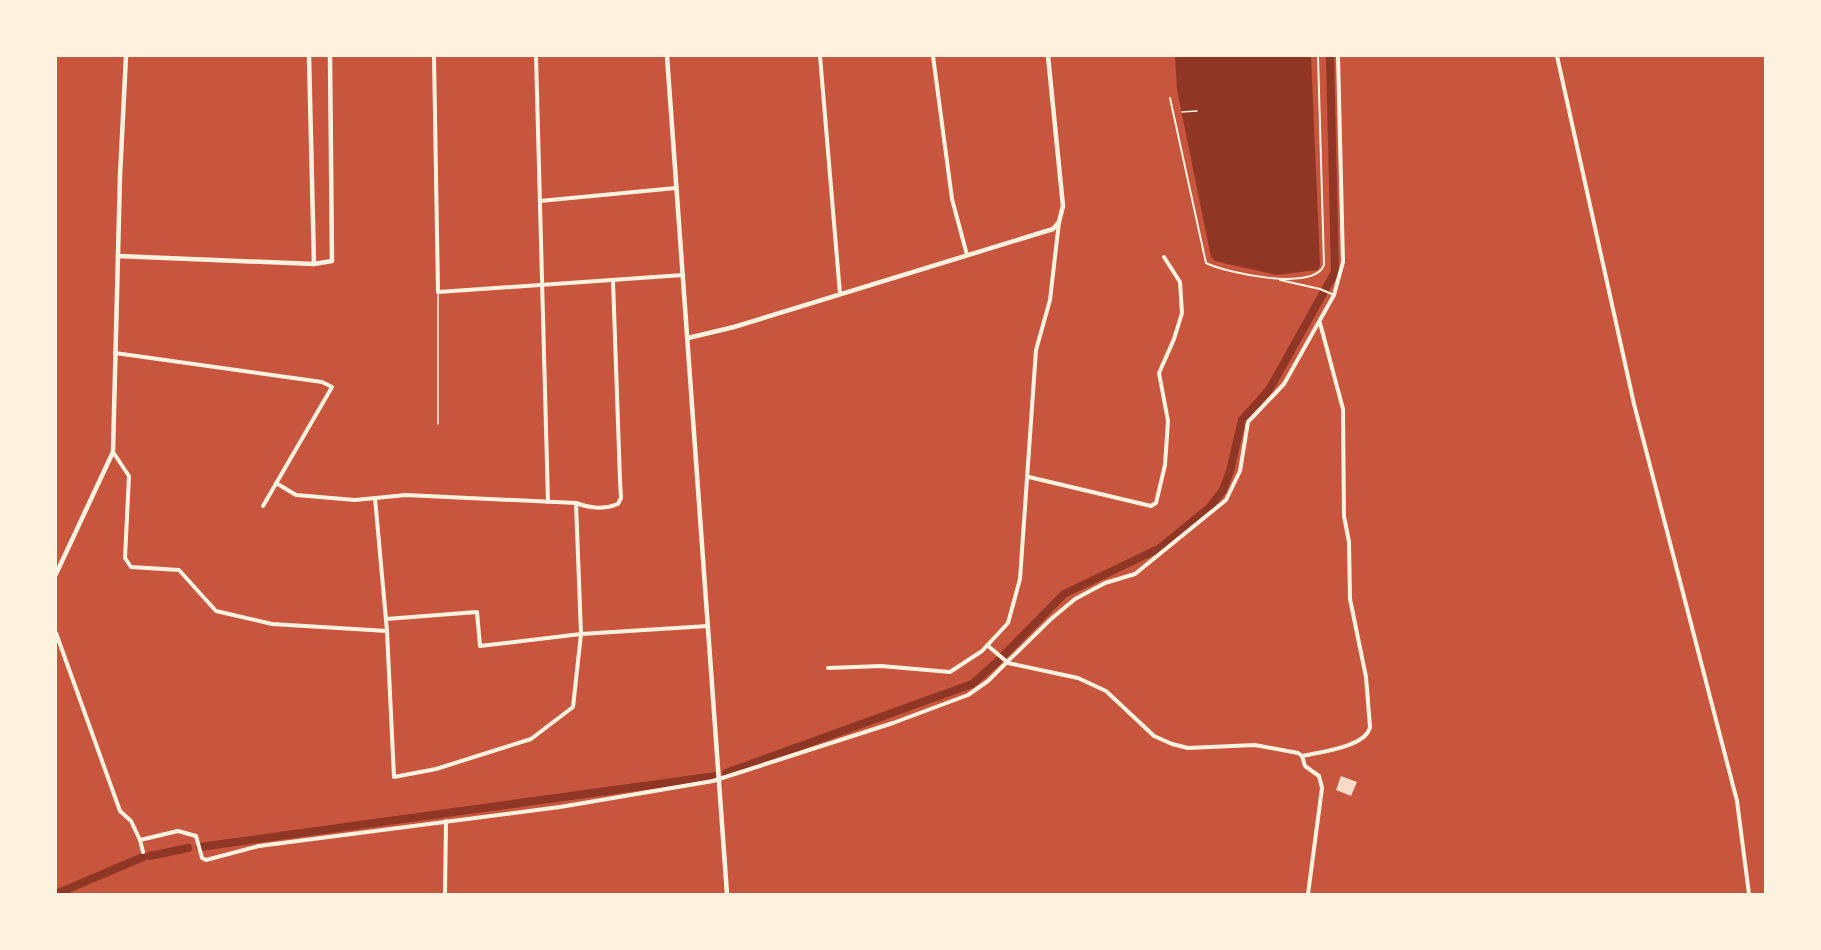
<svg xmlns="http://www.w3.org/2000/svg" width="1821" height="950" viewBox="0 0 1821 950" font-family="Bitter,serif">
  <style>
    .water { fill: #8f3625 }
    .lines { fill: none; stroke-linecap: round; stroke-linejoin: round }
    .canal { stroke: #8f3625; stroke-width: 8 }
    .building { fill: #f7dbc8 }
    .path { stroke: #fff3e0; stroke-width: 1.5 }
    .service { stroke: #fff3e0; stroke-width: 1.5 }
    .pedestrian { stroke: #fff3e0; stroke-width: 2 }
    .minor { stroke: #fff3e0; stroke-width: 4 }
    .tertiary { stroke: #fff3e0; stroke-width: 4.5 }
  </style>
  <rect width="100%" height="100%" fill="#c8553d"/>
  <path class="water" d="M 1175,56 L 1311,56 L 1320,265 L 1318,270 L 1276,275 L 1215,261 L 1211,257 L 1177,90 Z"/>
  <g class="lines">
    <g class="canal">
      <path d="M 726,773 L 972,684 L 996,663 L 1064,594 L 1160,548 L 1210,507 L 1223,490 L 1230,471 L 1242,420 L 1269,390 L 1335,272 L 1330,56"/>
      <path d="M 200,847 L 716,776"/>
      <path d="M 150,856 L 188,848"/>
      <path d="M 56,894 L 143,857"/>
    </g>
  </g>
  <path class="building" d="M 1341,776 L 1357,782 L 1351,796 L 1336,790 Z"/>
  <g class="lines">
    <path class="path" d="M 1182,112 L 1197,111"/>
    <path class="service" d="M 438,424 L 438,293"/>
    <g class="pedestrian">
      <path d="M 1170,98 L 1206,263 C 1226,273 1314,292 1324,265 L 1318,56"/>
      <path d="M 1280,280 L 1320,289 L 1334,295"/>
    </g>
    <g class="minor">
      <path d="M 434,56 L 438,292 L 683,275"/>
      <path d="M 536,56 L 548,502"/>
      <path d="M 820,56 L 840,294"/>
      <path d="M 933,56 L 952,199 L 967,255"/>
      <path d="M 1557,56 L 1634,404 L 1737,801 L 1749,894"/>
      <path d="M 540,201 L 676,188"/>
      <path d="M 115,353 L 322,382 L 332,387 L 263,506"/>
      <path d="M 113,452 L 129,476 L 125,558 L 131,567 L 179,570 L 216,611 L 272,624 L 387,631"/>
      <path d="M 1029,477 L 1151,506 L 1156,503 L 1165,465 L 1168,421 L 1159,373 L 1174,339 L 1182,313 L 1180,282 L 1164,257"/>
      <path d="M 276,483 L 296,495 L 355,500 L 406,495 L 576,503 C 590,508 603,510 618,504 L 621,498 L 620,480 L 613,281"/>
      <path d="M 375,498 L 387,631 L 394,777 L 436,769 L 531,739 L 573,707 L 581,634 L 576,503"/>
      <path d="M 386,619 L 477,612 L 480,646 L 581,634 L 708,626"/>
      <path d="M 56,633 L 120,811 L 131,821 L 140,840"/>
      <path d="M 1007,662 L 1051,619 L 1075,599 L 1105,583 L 1135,574 L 1226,500 L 1240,471 L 1248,422 L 1284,384 L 1334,295 L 1343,262 L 1338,56"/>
      <path d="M 1008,663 L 1078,678 L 1106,691 L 1154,736 L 1172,744 L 1188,748 L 1255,745 L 1298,753 L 1302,756 L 1305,766 L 1319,776 L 1322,788 L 1308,894"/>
      <path d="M 828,668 L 881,666 L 950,672 L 982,651 L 1008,623 L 1020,579 L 1036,350 L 1050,300 L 1059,222"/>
      <path d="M 1302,756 C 1320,752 1366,747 1370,727 L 1366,677 L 1350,599 L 1349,542 L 1344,516 L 1343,409 L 1320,323"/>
      <path d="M 143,852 L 140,840 L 178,831 L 196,836 L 202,858 L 206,860 L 259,846 L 560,807 L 713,781 L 893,723 L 968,695 L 988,681 L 1007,662 L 987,645"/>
      <path d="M 445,894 L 446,821"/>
    </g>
    <g class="tertiary">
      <path d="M 309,56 L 314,264"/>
      <path d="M 667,56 L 727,894"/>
      <path d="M 118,256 L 314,264 L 332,261 L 330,56"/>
      <path d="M 688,338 L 734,327 L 1053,229 L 1059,222 L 1063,206 L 1048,56"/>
      <path d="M 56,574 L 113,452 L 120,176 L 126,56"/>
    </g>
  </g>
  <rect width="1821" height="950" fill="none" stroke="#fff3e0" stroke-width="114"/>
</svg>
